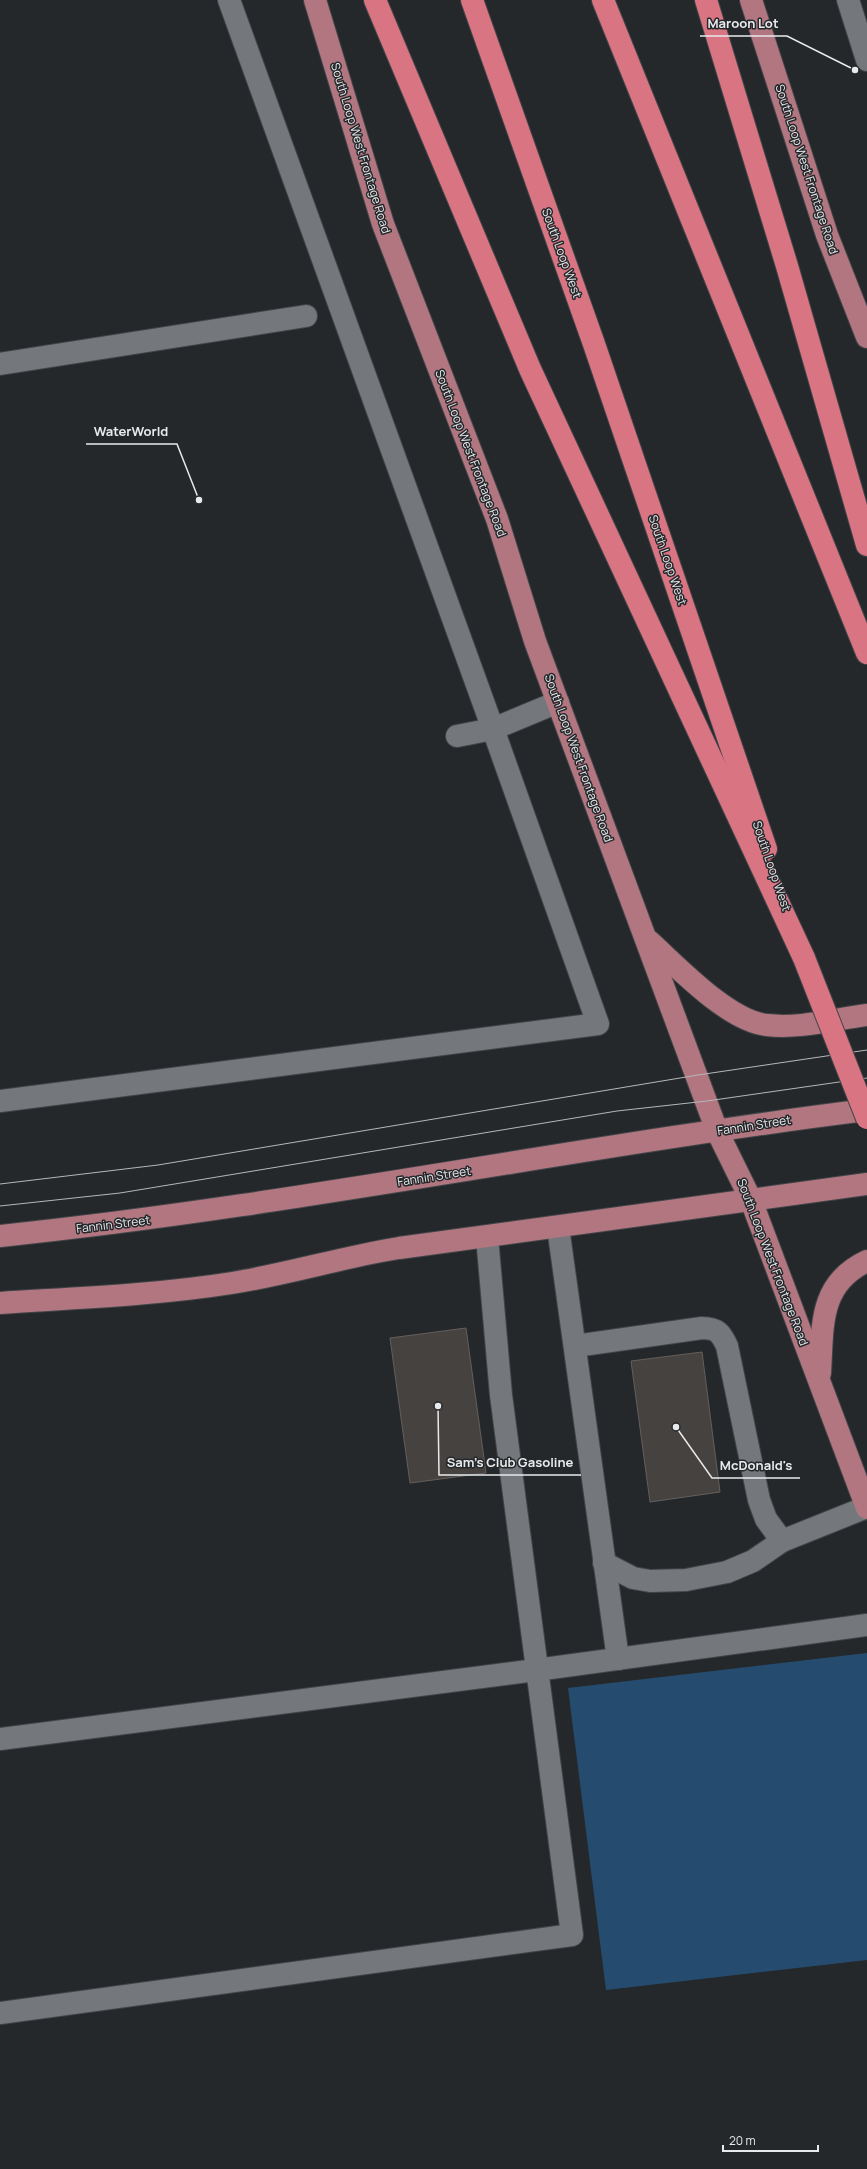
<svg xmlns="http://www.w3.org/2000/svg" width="867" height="2169" viewBox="0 0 867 2169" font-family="Manrope,sans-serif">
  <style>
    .green { fill: #254c6f }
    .building { fill: #46423f; stroke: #645f5d }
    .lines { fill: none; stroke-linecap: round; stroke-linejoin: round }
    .minor-casing { stroke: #424548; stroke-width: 24 }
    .major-casing { stroke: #424548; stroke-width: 24 }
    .highway-casing { stroke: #424548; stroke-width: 24 }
    .minor { stroke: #74787c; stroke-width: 22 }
    .major { stroke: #b17680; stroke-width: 22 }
    .highway { stroke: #d97483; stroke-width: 22 }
    .tram { stroke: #b5b7b9; stroke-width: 1 }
    .highway-bridge-casing { stroke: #424548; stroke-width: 24; stroke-linecap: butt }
    .highway-bridge { stroke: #d97483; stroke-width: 22 }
    .labels { text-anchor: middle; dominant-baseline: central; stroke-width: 3; stroke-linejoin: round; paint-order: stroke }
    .street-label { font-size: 12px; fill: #e8eaec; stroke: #25282b }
    .leader { fill: none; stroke: #e8eaec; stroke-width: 1.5 }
    .callout-dot { fill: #e8eaec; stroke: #25282b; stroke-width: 1.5 }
    .callout-label { font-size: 13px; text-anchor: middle; font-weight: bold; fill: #e8eaec; stroke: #25282b; stroke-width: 3; stroke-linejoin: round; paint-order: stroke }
  </style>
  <rect width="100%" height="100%" fill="#25282b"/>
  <path class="green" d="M 867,1653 L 867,1960 L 606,1990 L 568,1688 Z"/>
  <g class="building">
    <path d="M 466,1328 L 486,1473 L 410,1483 L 390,1338 Z"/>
    <path d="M 702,1352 L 720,1492 L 650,1502 L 631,1361 Z"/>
  </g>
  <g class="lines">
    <g class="minor-casing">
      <g id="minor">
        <path d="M 848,0 L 867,60"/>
        <path d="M 0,364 L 306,316"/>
        <path d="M 457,736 L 493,729 L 558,702"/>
        <path d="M 0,1101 L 598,1024 L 493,729 L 229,0"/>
        <path d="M 558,1227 L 618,1659"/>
        <path d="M 575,1346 L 702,1328 C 717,1328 721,1333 727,1346 L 759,1500 L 766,1519 L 782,1541"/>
        <path d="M 604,1563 L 633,1578 L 650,1581 L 686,1580 L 727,1572 L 753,1561 L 782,1541 L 867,1507"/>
        <path d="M 0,1739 L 536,1670 L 867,1625"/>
        <path d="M 0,2013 L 572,1935 L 501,1395 L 487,1237"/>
      </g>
    </g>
    <g class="major-casing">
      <g id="major">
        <path d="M 315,0 L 383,224 L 497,519 L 535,641 L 717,1131 L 751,1200 L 867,1508"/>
        <path d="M 751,0 L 827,235 L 867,337"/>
        <path d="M 649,941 C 678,967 728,1021 767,1025 C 799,1029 835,1019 867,1015"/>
        <path d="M 0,1236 C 291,1206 577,1146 867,1110"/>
        <path d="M 0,1303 C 77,1298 156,1295 232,1283 C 288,1274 343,1257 399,1248 L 867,1184"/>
        <path d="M 820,1373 C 823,1327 818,1284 867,1261"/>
      </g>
    </g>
    <g class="highway-casing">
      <g id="highway">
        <path d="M 375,0 L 530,369 L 804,958"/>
        <path d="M 472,0 L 594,344 L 766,849"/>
        <path d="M 603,0 L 867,653"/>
        <path d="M 706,0 L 787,266 L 867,545"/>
      </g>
    </g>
    <use href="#minor" class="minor"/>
    <use href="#major" class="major"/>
    <use href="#highway" class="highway"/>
    <g class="tram">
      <path d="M 0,1184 L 158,1165 L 698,1075 L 867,1050"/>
      <path d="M 0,1206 L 120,1193 L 617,1111 L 707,1101 L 867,1078"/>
    </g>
    <g class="highway-bridge-casing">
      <path id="highway-bridge" d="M 804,958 L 867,1118"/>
    </g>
    <use href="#highway-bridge" class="highway-bridge"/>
  </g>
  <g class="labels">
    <g class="street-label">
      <text transform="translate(361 148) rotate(73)">South Loop West Frontage Road</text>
      <text transform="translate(807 169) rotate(72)">South Loop West Frontage Road</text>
      <text transform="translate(562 253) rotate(70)">South Loop West</text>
      <text transform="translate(471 453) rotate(69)">South Loop West Frontage Road</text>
      <text transform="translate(668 560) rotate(71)">South Loop West</text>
      <text transform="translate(579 758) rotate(70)">South Loop West Frontage Road</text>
      <text transform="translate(772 866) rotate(71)">South Loop West</text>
      <text transform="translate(754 1125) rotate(-9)">Fannin Street</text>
      <text transform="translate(434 1176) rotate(-9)">Fannin Street</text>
      <text transform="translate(113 1224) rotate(-7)">Fannin Street</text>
      <text transform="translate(773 1262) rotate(69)">South Loop West Frontage Road</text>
    </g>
  </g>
  <path class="leader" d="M855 70L787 36H700M199 500L177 444H86M438 1406L439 1475H581M676 1427L712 1478H800"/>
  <g class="callout-dot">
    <circle cx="855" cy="70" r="4"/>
    <circle cx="199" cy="500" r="4"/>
    <circle cx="438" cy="1406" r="4"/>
    <circle cx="676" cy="1427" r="4"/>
  </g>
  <g class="callout-label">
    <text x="743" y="28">Maroon Lot</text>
    <text x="131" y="436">WaterWorld</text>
    <text x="510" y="1467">Sam's Club Gasoline</text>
    <text x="756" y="1470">McDonald's</text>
  </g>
  <path d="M723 2145v6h95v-6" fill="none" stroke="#e8eaec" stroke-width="2"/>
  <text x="729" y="2145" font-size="12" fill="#e8eaec" stroke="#25282b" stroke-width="3" paint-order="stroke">20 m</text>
</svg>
